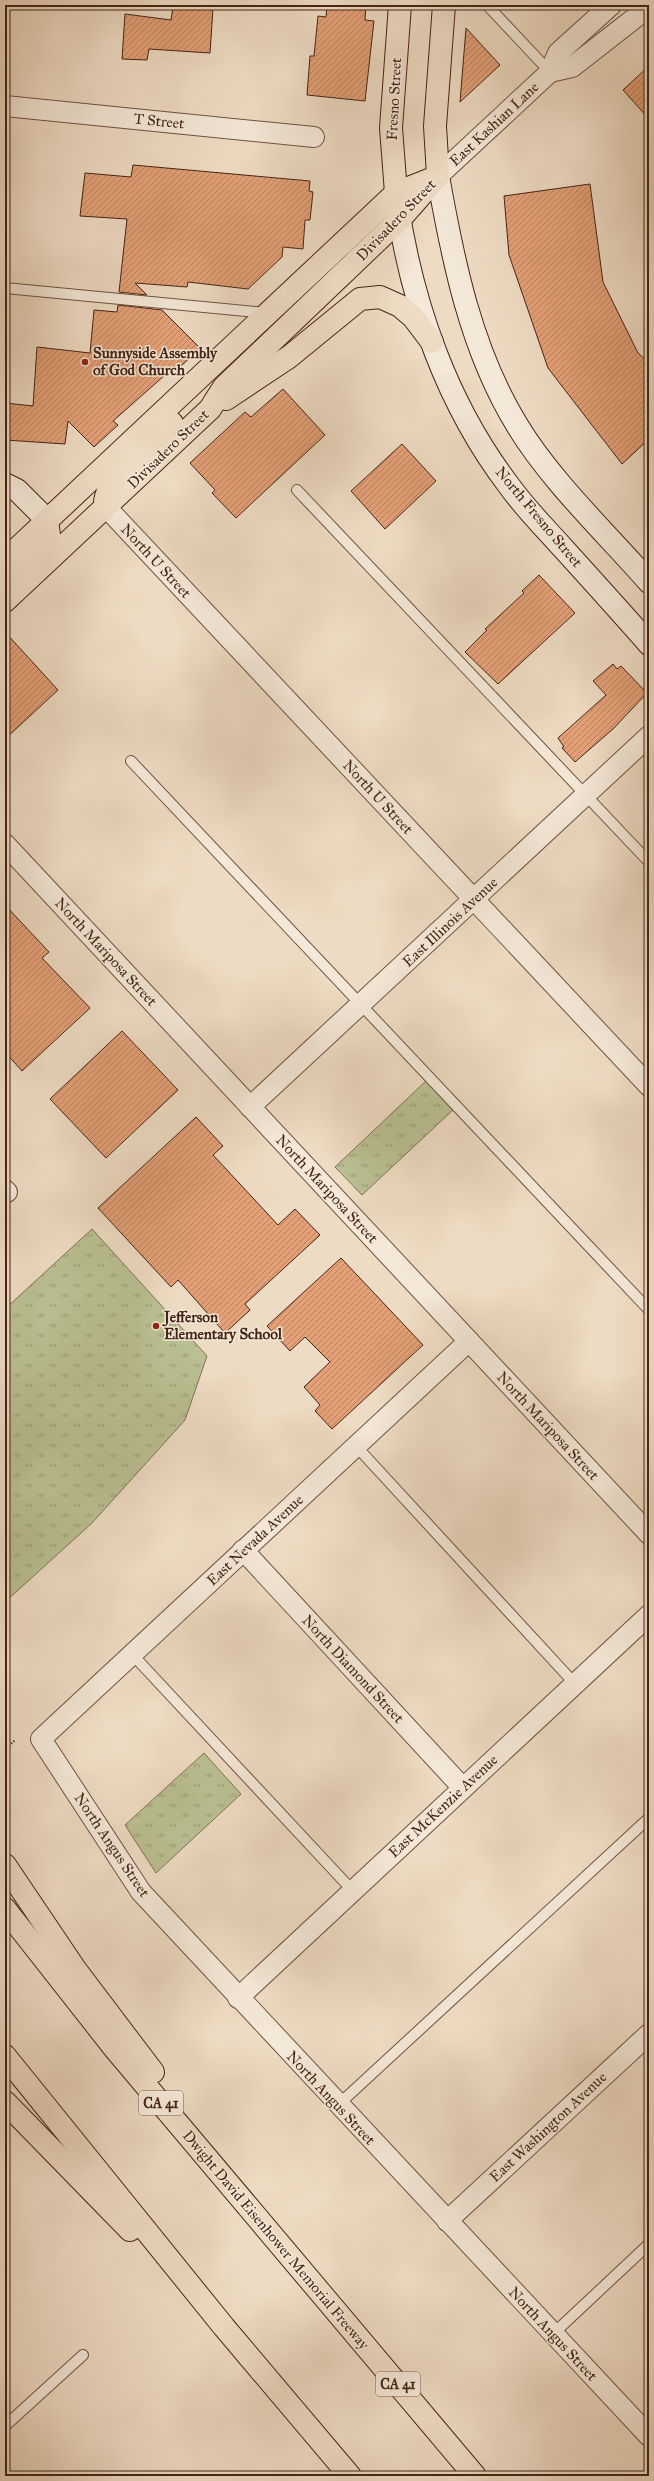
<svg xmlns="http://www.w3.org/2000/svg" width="654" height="2481" viewBox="0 0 654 2481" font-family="'IM FELL Great Primer',serif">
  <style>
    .grass { fill: url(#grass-tufts); stroke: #807254 }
    .building { fill: url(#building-hatch); stroke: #452416 }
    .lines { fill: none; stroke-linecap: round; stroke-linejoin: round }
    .lane-casing { stroke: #6f5241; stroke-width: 12 }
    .street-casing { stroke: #6f5241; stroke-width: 22 }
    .secondary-casing { stroke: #452416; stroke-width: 24 }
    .primary-casing { stroke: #452416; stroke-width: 24 }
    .highway-casing { stroke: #452416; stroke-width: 24 }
    .path { stroke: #452416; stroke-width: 2.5; stroke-dasharray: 1 2; stroke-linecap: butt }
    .lane { stroke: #f4e8d8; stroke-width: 10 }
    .street { stroke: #f4e8d8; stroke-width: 20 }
    .secondary { stroke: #f4e8d8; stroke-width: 22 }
    .primary { stroke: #eedbc3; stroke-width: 22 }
    .highway { stroke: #eedbc3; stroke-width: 22 }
    .poi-dot { fill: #8f2418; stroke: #f4e8d8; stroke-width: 1.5 }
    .labels { text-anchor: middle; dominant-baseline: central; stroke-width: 3; stroke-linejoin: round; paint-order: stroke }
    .shield { fill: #f4e8d8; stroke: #7a5f50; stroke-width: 1 }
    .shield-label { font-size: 14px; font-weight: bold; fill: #452416 }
    .street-label { font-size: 15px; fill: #452416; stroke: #f4e8d8 }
    .poi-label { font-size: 15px; font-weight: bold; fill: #452416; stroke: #f4e8d8; text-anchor: start }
  </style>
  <defs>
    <pattern id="grass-tufts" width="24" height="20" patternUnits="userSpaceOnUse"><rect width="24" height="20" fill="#bac092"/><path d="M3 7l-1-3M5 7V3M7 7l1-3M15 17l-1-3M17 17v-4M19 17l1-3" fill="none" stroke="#999c76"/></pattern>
    <pattern id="building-hatch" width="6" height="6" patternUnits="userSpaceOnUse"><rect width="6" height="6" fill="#e4a077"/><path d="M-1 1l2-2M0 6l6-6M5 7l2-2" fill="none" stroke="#bb8261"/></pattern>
  </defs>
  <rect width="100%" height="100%" fill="#eedbc3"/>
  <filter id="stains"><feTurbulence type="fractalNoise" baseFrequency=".005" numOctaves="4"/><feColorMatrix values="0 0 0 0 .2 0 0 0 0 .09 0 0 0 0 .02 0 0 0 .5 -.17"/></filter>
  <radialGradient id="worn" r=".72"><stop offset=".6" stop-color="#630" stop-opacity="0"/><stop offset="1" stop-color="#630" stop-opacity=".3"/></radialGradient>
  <g class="grass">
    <path d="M 427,1080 L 454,1109 L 362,1195 L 335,1167 Z"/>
    <path d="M 92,1229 L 207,1356 L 185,1420 L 92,1523 L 5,1602 L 5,1309 Z"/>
    <path d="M 204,1753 L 241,1794 L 156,1873 L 125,1825 Z"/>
  </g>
  <g class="building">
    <path d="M 327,5 L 366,5 L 365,20 L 374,21 L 365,101 L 307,95 L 310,56 L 314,56 L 318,16 L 326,17 Z"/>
    <path d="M 173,6 L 213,8 L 210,53 L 149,49 L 147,60 L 122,59 L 125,14 L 171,20 Z"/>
    <path d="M 466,28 L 500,65 L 460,102 Z"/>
    <path d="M 649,66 L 649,119 L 623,90 Z"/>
    <path d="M 133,165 L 310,181 L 309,191 L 313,192 L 310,220 L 305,220 L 303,249 L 283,247 L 282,257 L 248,289 L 188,282 L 187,287 L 135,283 L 147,295 L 119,292 L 127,219 L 80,216 L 85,173 L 131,177 Z"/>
    <path d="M 590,184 L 603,282 L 638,353 L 649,363 L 649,439 L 622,464 L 548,368 L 509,255 L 504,196 Z"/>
    <path d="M 118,305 L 162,310 L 200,348 L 177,370 L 174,367 L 113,421 L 118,425 L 94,447 L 68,421 L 65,444 L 5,440 L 5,403 L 33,406 L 37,347 L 90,353 L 94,310 L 117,312 Z"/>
    <path d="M 283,389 L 325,435 L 236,518 L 212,493 L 215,490 L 190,463 L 245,412 L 251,417 Z"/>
    <path d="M 402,444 L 436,481 L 385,529 L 351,491 Z"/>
    <path d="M 539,575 L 575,613 L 498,684 L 465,652 L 487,630 L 485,629 L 524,593 L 522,591 Z"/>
    <path d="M 5,632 L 58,690 L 5,739 Z"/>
    <path d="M 613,664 L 617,669 L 621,666 L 647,693 L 613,729 L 575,762 L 562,748 L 564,747 L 558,738 L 606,695 L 593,681 Z"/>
    <path d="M 5,905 L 49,952 L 42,958 L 90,1008 L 22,1071 L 5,1052 Z"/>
    <path d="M 122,1031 L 178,1090 L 106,1158 L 50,1099 Z"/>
    <path d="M 196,1117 L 223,1146 L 213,1155 L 278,1225 L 295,1209 L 320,1235 L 245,1304 L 250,1310 L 225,1333 L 178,1280 L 171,1287 L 98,1208 Z"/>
    <path d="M 341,1258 L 423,1345 L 332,1429 L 315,1411 L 320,1405 L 304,1387 L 330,1362 L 305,1337 L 290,1351 L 267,1326 Z"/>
  </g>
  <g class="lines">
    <g class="lane-casing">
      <g id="lane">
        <path d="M 487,5 L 550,72"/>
        <path d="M 5,288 L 266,313"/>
        <path d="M 297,490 L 649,862"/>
        <path d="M 131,761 L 649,1310"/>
        <path d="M 356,1446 L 575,1684"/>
        <path d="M 132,1654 L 353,1891"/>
        <path d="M 338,2105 L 649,1818"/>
        <path d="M 553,2334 L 649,2244"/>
        <path d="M 5,2426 L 83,2355"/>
      </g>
    </g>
    <g class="street-casing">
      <g id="street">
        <path d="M 550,72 L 572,67 L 649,7"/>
        <path d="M 5,106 L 314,137"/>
        <path d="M 438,176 L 550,72 L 558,53 L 611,5"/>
        <path d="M 106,507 L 649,1086"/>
        <path d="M 5,844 L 649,1534"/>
        <path d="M 250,1107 L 649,736"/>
        <path d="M 5,1190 L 7,1192"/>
        <path d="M 469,1341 L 41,1739 L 141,1892 L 649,2436"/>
        <path d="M 243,1550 L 463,1788"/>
        <path d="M 238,1998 L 649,1615"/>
        <path d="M 447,2221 L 649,2034"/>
      </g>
    </g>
    <g class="secondary-casing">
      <g id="secondary">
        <path d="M 438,176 C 453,261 471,350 517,425 C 550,480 606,533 649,582"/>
        <path d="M 397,203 C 412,304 447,405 510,487 C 525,508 544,527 562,547 C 591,579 620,611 649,644"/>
        <path d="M 5,484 L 17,490 L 47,520"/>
      </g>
    </g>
    <g class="primary-casing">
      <g id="primary">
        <path d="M 438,176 L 435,126 L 444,5"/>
        <path d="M 396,193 L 391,128 L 400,5"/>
        <path d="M 226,399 L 289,357 L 360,299 L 380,297 L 400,306 L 413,317 L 432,342"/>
        <path d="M 105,504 C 104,479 154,440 172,423"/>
        <path d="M 5,560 L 396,193 L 434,178"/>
        <path d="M 5,579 L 45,543 L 49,535 L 47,520"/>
        <path d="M 5,601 L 210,409 L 224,387 L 400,219 L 438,176"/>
      </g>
    </g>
    <g class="highway-casing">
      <g id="highway">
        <path d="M 5,1865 L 75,1969 L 153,2072"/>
        <path d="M 5,1909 L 115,2049 L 475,2476"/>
        <path d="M 5,2056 L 224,2327 L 350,2476"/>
        <path d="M 5,2102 L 130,2230"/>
      </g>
    </g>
    <path class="path" d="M 5,1750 L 15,1740"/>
    <use href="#lane" class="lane"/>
    <use href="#street" class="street"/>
    <use href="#secondary" class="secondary"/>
    <use href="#primary" class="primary"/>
    <use href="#highway" class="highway"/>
  </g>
  <g class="poi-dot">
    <circle cx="85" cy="362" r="4"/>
    <circle cx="156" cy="1326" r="4"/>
  </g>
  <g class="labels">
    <g class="shield">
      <rect x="139" y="2091" width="44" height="24" rx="3"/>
      <rect x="376" y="2372" width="44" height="24" rx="3"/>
    </g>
    <g class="shield-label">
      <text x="161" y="2103">CA 41</text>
      <text x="398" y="2384">CA 41</text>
    </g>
    <g class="street-label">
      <text transform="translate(394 99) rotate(-87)">Fresno Street</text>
      <text transform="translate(159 121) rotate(6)">T Street</text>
      <text transform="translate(494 124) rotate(-43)">East Kashian Lane</text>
      <text transform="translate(396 220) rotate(-46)">Divisadero Street</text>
      <text transform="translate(168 449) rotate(-44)">Divisadero Street</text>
      <text transform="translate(539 517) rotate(50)">North Fresno Street</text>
      <text transform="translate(156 561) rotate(47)">North U Street</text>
      <text transform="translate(378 797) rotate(47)">North U Street</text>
      <text transform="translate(450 922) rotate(-43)">East Illinois Avenue</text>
      <text transform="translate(106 952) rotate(47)">North Mariposa Street</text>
      <text transform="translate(327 1189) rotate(47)">North Mariposa Street</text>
      <text transform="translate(548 1426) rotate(47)">North Mariposa Street</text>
      <text transform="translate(255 1540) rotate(-43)">East Nevada Avenue</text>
      <text transform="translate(353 1669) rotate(47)">North Diamond Street</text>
      <text transform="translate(443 1806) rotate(-43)">East McKenzie Avenue</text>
      <text transform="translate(112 1845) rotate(56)">North Angus Street</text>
      <text transform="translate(331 2098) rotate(47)">North Angus Street</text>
      <text transform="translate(548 2127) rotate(-43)">East Washington Avenue</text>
      <text transform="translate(276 2240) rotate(50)">Dwight David Eisenhower Memorial Freeway</text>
      <text transform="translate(553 2334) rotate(47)">North Angus Street</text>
    </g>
    <g class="poi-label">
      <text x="93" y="353">Sunnyside Assembly<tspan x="93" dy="17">of God Church</tspan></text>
      <text x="164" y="1317">Jefferson<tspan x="164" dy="17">Elementary School</tspan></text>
    </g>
  </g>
  <rect width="654" height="2481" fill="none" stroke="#eedbc3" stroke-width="20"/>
  <rect x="6" y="6" width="642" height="2469" fill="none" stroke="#452416" stroke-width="2"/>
  <rect x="10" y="10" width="634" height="2461" fill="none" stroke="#452416"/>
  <rect width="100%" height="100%" filter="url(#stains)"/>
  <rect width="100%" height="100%" fill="url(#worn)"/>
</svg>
